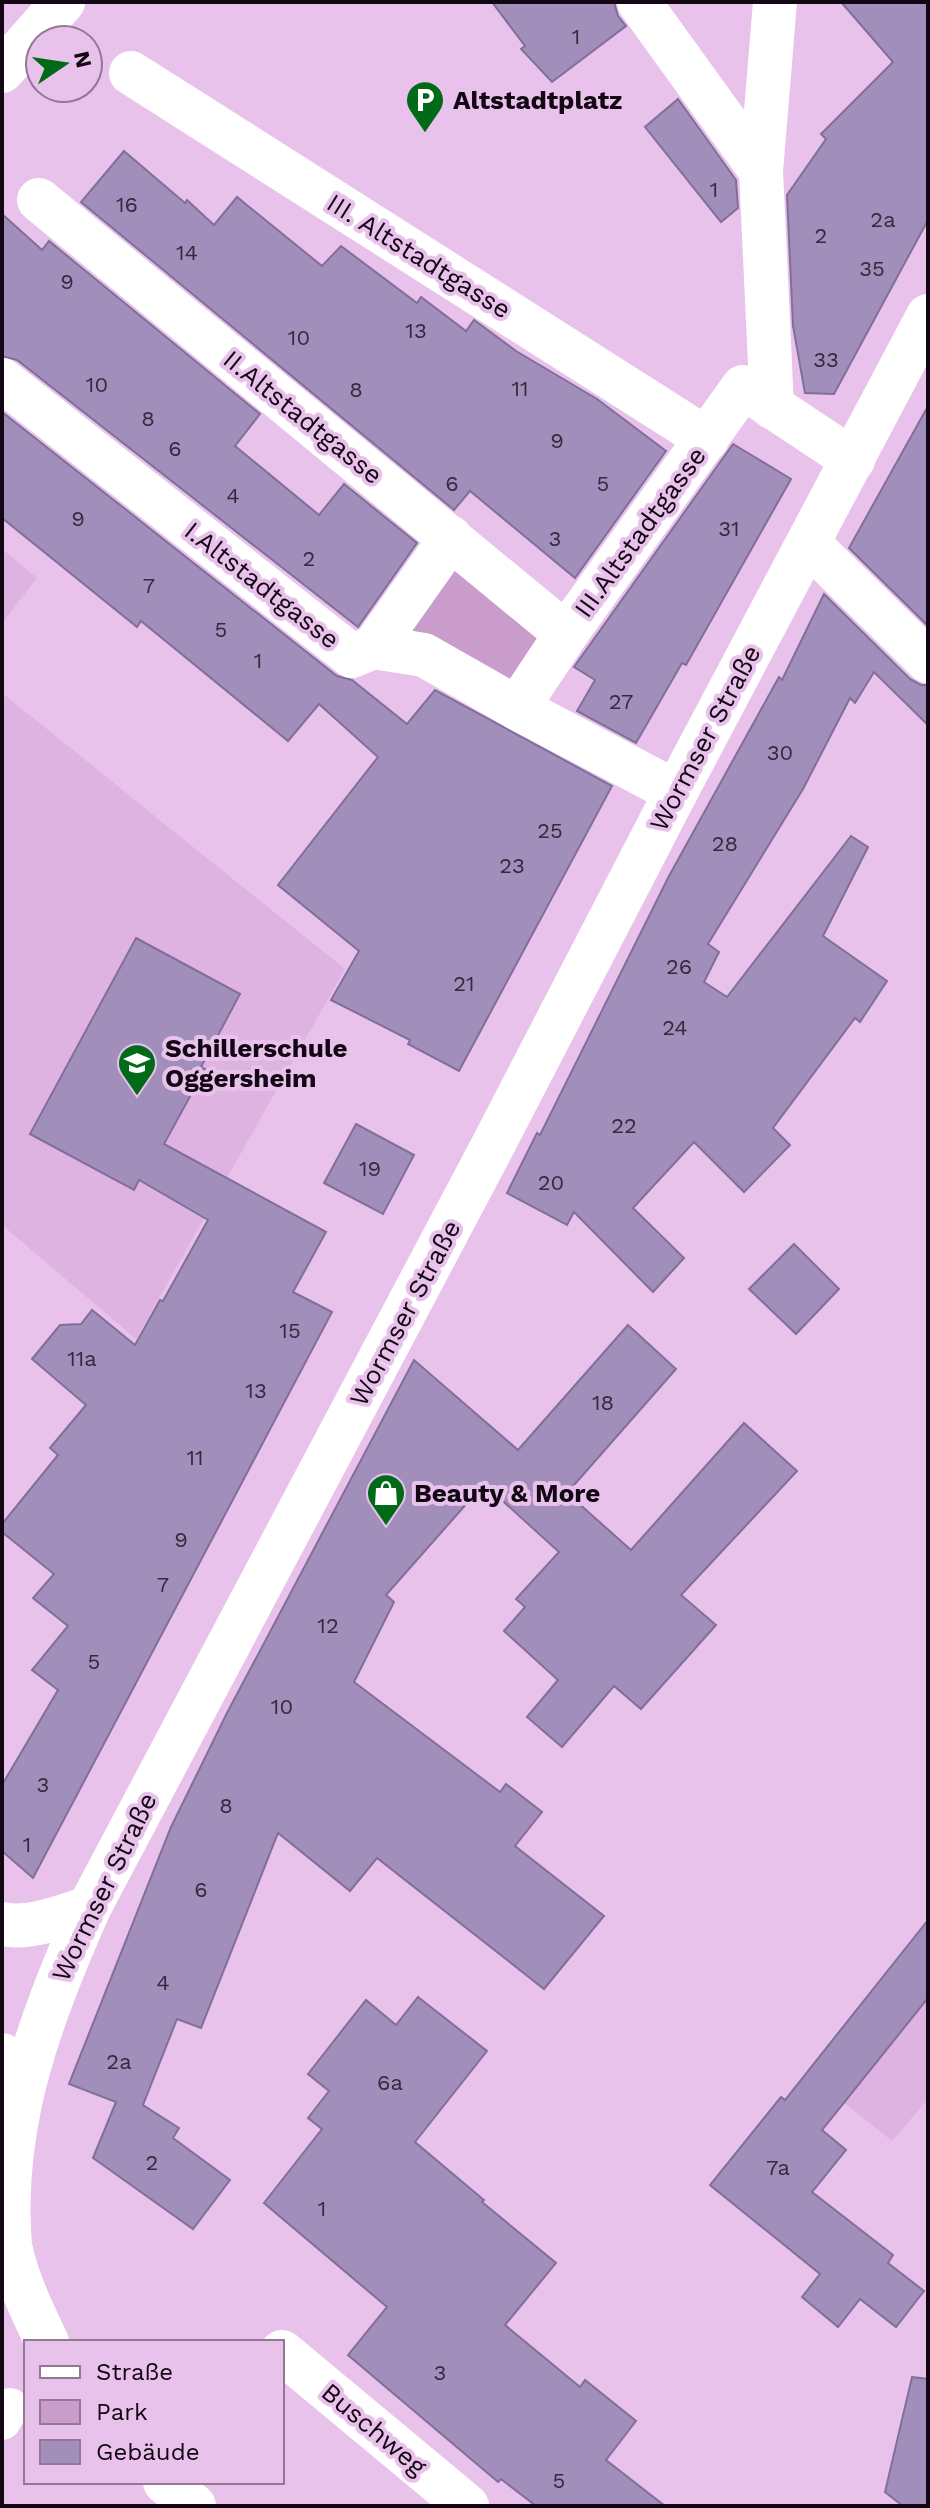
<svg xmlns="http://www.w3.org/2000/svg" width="930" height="2508" viewBox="0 0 930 2508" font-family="'Work Sans',sans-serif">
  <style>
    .built { fill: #dfb3e1 }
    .green { fill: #c99ccc }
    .building { fill: #a28ebb; stroke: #826e9a; stroke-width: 2 }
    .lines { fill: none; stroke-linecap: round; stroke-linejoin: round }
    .pedestrian { stroke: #fff; stroke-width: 38 }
    .minor { stroke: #fff; stroke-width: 44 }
    .tertiary { stroke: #fff; stroke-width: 44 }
    .labels { text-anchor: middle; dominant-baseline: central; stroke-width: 8; stroke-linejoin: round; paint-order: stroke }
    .number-label { font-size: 22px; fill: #37293e }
    .poi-label { font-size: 26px; font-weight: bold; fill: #130714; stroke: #e8c2ea; text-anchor: start }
    .street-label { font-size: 26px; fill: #130714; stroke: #e8c2ea }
  </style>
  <rect width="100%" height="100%" fill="#e8c2ea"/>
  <g class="built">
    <path d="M 2,549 L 37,578 L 2,623 Z"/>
    <path d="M 2,693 L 345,969 L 136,1339 L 2,1225 Z"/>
    <path d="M 918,1932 L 928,1940 L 928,2099 L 892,2141 L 806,2073 Z"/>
  </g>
  <path class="green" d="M 451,538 L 566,634 L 517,708 L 374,647 Z"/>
  <g class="building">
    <path d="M 492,2 L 614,2 L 618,16 L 626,26 L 552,82 L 521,49 L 525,46 Z"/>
    <path d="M 841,2 L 928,2 L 928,220 L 834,394 L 805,393 L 793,326 L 787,195 L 826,139 L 821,134 L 893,62 Z"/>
    <path d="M 678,99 L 736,180 L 738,208 L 721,222 L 645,127 Z"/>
    <path d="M 124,151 L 185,203 L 187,200 L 214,225 L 237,197 L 322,266 L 341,246 L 417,303 L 421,297 L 466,331 L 474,320 L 516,351 L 597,399 L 666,451 L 575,578 L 470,491 L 454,510 L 81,202 Z"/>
    <path d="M 2,214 L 42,250 L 49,241 L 260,414 L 235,446 L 319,515 L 344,484 L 417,543 L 358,627 L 17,360 L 2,356 Z"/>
    <path d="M 928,406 L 928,626 L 849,548 Z"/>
    <path d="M 2,412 L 337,676 L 352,680 L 407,724 L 435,690 L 612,786 L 459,1071 L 408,1044 L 410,1040 L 331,1000 L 359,951 L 278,885 L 378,757 L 319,704 L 288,741 L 141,621 L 137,627 L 2,518 Z"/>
    <path d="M 733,444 L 791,479 L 686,665 L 682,663 L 636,743 L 577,711 L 595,680 L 574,667 Z"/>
    <path d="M 824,594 L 910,679 L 921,685 L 928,685 L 928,725 L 874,672 L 855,703 L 850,698 L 803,789 L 708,944 L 719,952 L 704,982 L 727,997 L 851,836 L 868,847 L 823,936 L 887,981 L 860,1022 L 855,1018 L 773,1128 L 790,1145 L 744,1192 L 694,1142 L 633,1208 L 684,1258 L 653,1292 L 574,1212 L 567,1225 L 507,1193 L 537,1133 L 540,1135 L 669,876 L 779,677 L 782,680 Z"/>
    <path d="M 136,938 L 240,994 L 201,1067 L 205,1069 L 164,1144 L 326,1232 L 293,1292 L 332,1312 L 33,1878 L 2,1851 L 2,1785 L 58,1690 L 32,1670 L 68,1626 L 33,1598 L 54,1574 L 2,1532 L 2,1524 L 58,1455 L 50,1448 L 86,1405 L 32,1359 L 60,1325 L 81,1324 L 92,1310 L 135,1345 L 160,1300 L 163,1301 L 208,1220 L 139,1180 L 134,1190 L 30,1134 Z"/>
    <path d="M 356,1124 L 414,1155 L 383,1214 L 324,1183 Z"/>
    <path d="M 794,1244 L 839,1289 L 796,1334 L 749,1289 Z"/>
    <path d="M 628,1325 L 676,1369 L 567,1493 L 631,1550 L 744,1423 L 797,1471 L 681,1595 L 716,1625 L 641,1709 L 614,1686 L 562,1747 L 527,1717 L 558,1680 L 504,1631 L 525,1607 L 516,1599 L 559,1552 L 484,1484 L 386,1595 L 394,1602 L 354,1682 L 500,1792 L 506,1784 L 542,1812 L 515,1846 L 604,1916 L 544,1989 L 377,1858 L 350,1891 L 278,1833 L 201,2028 L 177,2019 L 143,2105 L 179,2128 L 173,2138 L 230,2180 L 193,2229 L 93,2158 L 116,2102 L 69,2084 L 171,1827 L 227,1713 L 414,1360 L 518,1450 Z"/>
    <path d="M 928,1920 L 928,1998 L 822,2130 L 846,2150 L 812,2192 L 893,2255 L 888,2263 L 924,2291 L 896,2327 L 860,2299 L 838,2327 L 802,2297 L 820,2274 L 710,2185 L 781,2097 L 785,2100 Z"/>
    <path d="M 418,1997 L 487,2051 L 415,2142 L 484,2200 L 482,2202 L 556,2263 L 505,2325 L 580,2387 L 585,2380 L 636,2421 L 606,2460 L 665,2506 L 536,2506 L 501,2479 L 498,2482 L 348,2355 L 387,2307 L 264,2203 L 322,2129 L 308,2118 L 329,2091 L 308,2074 L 366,2000 L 396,2025 Z"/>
    <path d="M 912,2377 L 928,2379 L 928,2506 L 903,2506 L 885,2492 Z"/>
  </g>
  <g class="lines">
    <path class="pedestrian" d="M 2,2421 L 10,2407"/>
    <g class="minor">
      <path d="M 639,2 L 761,171"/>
      <path d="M 2,71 L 63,2"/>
      <path d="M 131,73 L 707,439"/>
      <path d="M 39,200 L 566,634"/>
      <path d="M 2,380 L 352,656 L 374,647 L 424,655 L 517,708 L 676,792"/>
      <path d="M 772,407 L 761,171 L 775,2"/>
      <path d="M 809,544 L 928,661"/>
      <path d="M 374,647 L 451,538"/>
      <path d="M 517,708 L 566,634 L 743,387 L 853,460"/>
      <path d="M 2,2055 L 16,2088"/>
      <path d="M 282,2352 L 467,2506"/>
    </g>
    <g class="tertiary">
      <path d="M 2,1924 C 30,1930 63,1916 89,1908"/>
      <path d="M 47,2342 C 32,2311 17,2280 10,2246 C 0,2121 41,2018 89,1908 L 490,1151 L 676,792 L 928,316"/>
      <path d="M 165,2482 L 194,2506"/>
    </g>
  </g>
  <defs>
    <g id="parking-pin" transform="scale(2)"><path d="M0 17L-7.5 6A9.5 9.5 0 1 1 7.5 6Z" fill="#016a18" stroke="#e8c2ea"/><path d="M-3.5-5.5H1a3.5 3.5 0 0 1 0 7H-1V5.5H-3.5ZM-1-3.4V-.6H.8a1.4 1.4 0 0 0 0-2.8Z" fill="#fff"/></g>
    <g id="school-pin" transform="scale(2)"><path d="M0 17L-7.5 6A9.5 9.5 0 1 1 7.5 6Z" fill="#016a18" stroke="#e8c2ea"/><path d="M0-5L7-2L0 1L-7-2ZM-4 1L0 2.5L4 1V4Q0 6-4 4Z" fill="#fff"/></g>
    <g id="shop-pin" transform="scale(2)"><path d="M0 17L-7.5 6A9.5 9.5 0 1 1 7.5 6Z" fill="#016a18" stroke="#e8c2ea"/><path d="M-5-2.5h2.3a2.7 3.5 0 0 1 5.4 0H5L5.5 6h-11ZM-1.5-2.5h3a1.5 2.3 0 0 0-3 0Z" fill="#fff"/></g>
  </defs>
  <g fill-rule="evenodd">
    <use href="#parking-pin" x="425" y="100"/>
    <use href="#school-pin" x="137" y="1063"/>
    <use href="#shop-pin" x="386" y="1493"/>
  </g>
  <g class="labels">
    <g class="number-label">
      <text x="576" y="36">1</text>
      <text x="714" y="189">1</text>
      <text x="127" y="204">16</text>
      <text x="883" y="219">2a</text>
      <text x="821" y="235">2</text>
      <text x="187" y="252">14</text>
      <text x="872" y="268">35</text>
      <text x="67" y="281">9</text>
      <text x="416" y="330">13</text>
      <text x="299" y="337">10</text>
      <text x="826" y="359">33</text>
      <text x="97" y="384">10</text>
      <text x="520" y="388">11</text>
      <text x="356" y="389">8</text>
      <text x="148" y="418">8</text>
      <text x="557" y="440">9</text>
      <text x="175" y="448">6</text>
      <text x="452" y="483">6</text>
      <text x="603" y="483">5</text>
      <text x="233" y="495">4</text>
      <text x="78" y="518">9</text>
      <text x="729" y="528">31</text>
      <text x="555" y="538">3</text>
      <text x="309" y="558">2</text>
      <text x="149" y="585">7</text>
      <text x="221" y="629">5</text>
      <text x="258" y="660">1</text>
      <text x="621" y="701">27</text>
      <text x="780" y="752">30</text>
      <text x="550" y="830">25</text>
      <text x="725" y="843">28</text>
      <text x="512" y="865">23</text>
      <text x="679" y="966">26</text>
      <text x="464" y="983">21</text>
      <text x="675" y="1027">24</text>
      <text x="624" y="1125">22</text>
      <text x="370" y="1168">19</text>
      <text x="551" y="1182">20</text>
      <text x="290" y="1330">15</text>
      <text x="82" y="1358">11a</text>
      <text x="256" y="1390">13</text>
      <text x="603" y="1402">18</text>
      <text x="195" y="1457">11</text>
      <text x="181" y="1539">9</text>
      <text x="163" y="1584">7</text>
      <text x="328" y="1625">12</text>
      <text x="94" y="1661">5</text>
      <text x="282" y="1706">10</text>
      <text x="43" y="1784">3</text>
      <text x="226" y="1805">8</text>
      <text x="27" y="1844">1</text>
      <text x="201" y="1889">6</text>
      <text x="163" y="1982">4</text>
      <text x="119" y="2061">2a</text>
      <text x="390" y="2082">6a</text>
      <text x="152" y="2162">2</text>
      <text x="778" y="2167">7a</text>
      <text x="322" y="2208">1</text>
      <text x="440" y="2372">3</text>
      <text x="559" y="2480">5</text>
    </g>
    <g class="poi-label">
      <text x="453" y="100">Altstadtplatz</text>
      <text x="165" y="1048">Schillerschule<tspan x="165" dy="30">Oggersheim</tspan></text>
      <text x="414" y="1493">Beauty &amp; More</text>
    </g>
    <g class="street-label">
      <text transform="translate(419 256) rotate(32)">III. Altstadtgasse</text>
      <text transform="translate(303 417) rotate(39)">II.Altstadtgasse</text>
      <text transform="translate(640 532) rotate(-54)">III.Altstadtgasse</text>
      <text transform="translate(262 585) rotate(38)">I.Altstadtgasse</text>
      <text transform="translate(705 738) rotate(-62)">Wormser Straße</text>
      <text transform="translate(405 1313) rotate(-62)">Wormser Straße</text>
      <text transform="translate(104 1887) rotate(-64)">Wormser Straße</text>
      <text transform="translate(374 2429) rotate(40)">Buschweg</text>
    </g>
  </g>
  <rect width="930" height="2508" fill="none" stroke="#130714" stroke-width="8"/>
  <rect x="24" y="2340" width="260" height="144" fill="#e8c2ea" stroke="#937794" stroke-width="2"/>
  <rect x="40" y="2366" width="40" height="12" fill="#ffffff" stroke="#937794" stroke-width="2"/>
  <text x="96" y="2380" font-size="24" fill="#130714">Straße</text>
  <rect x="40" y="2400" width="40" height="24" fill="#c99ccc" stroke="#937794" stroke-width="2"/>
  <text x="96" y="2420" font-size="24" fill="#130714">Park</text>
  <rect x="40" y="2440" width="40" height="24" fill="#a28ebb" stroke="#937794" stroke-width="2"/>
  <text x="96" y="2460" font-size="24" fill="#130714">Gebäude</text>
  <g transform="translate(64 64) rotate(77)"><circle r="38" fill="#e8c2ea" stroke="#937794" stroke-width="2"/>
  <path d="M0-6L14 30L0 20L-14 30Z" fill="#016a18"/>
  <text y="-12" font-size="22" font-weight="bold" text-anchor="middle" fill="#130714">N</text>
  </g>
</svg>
